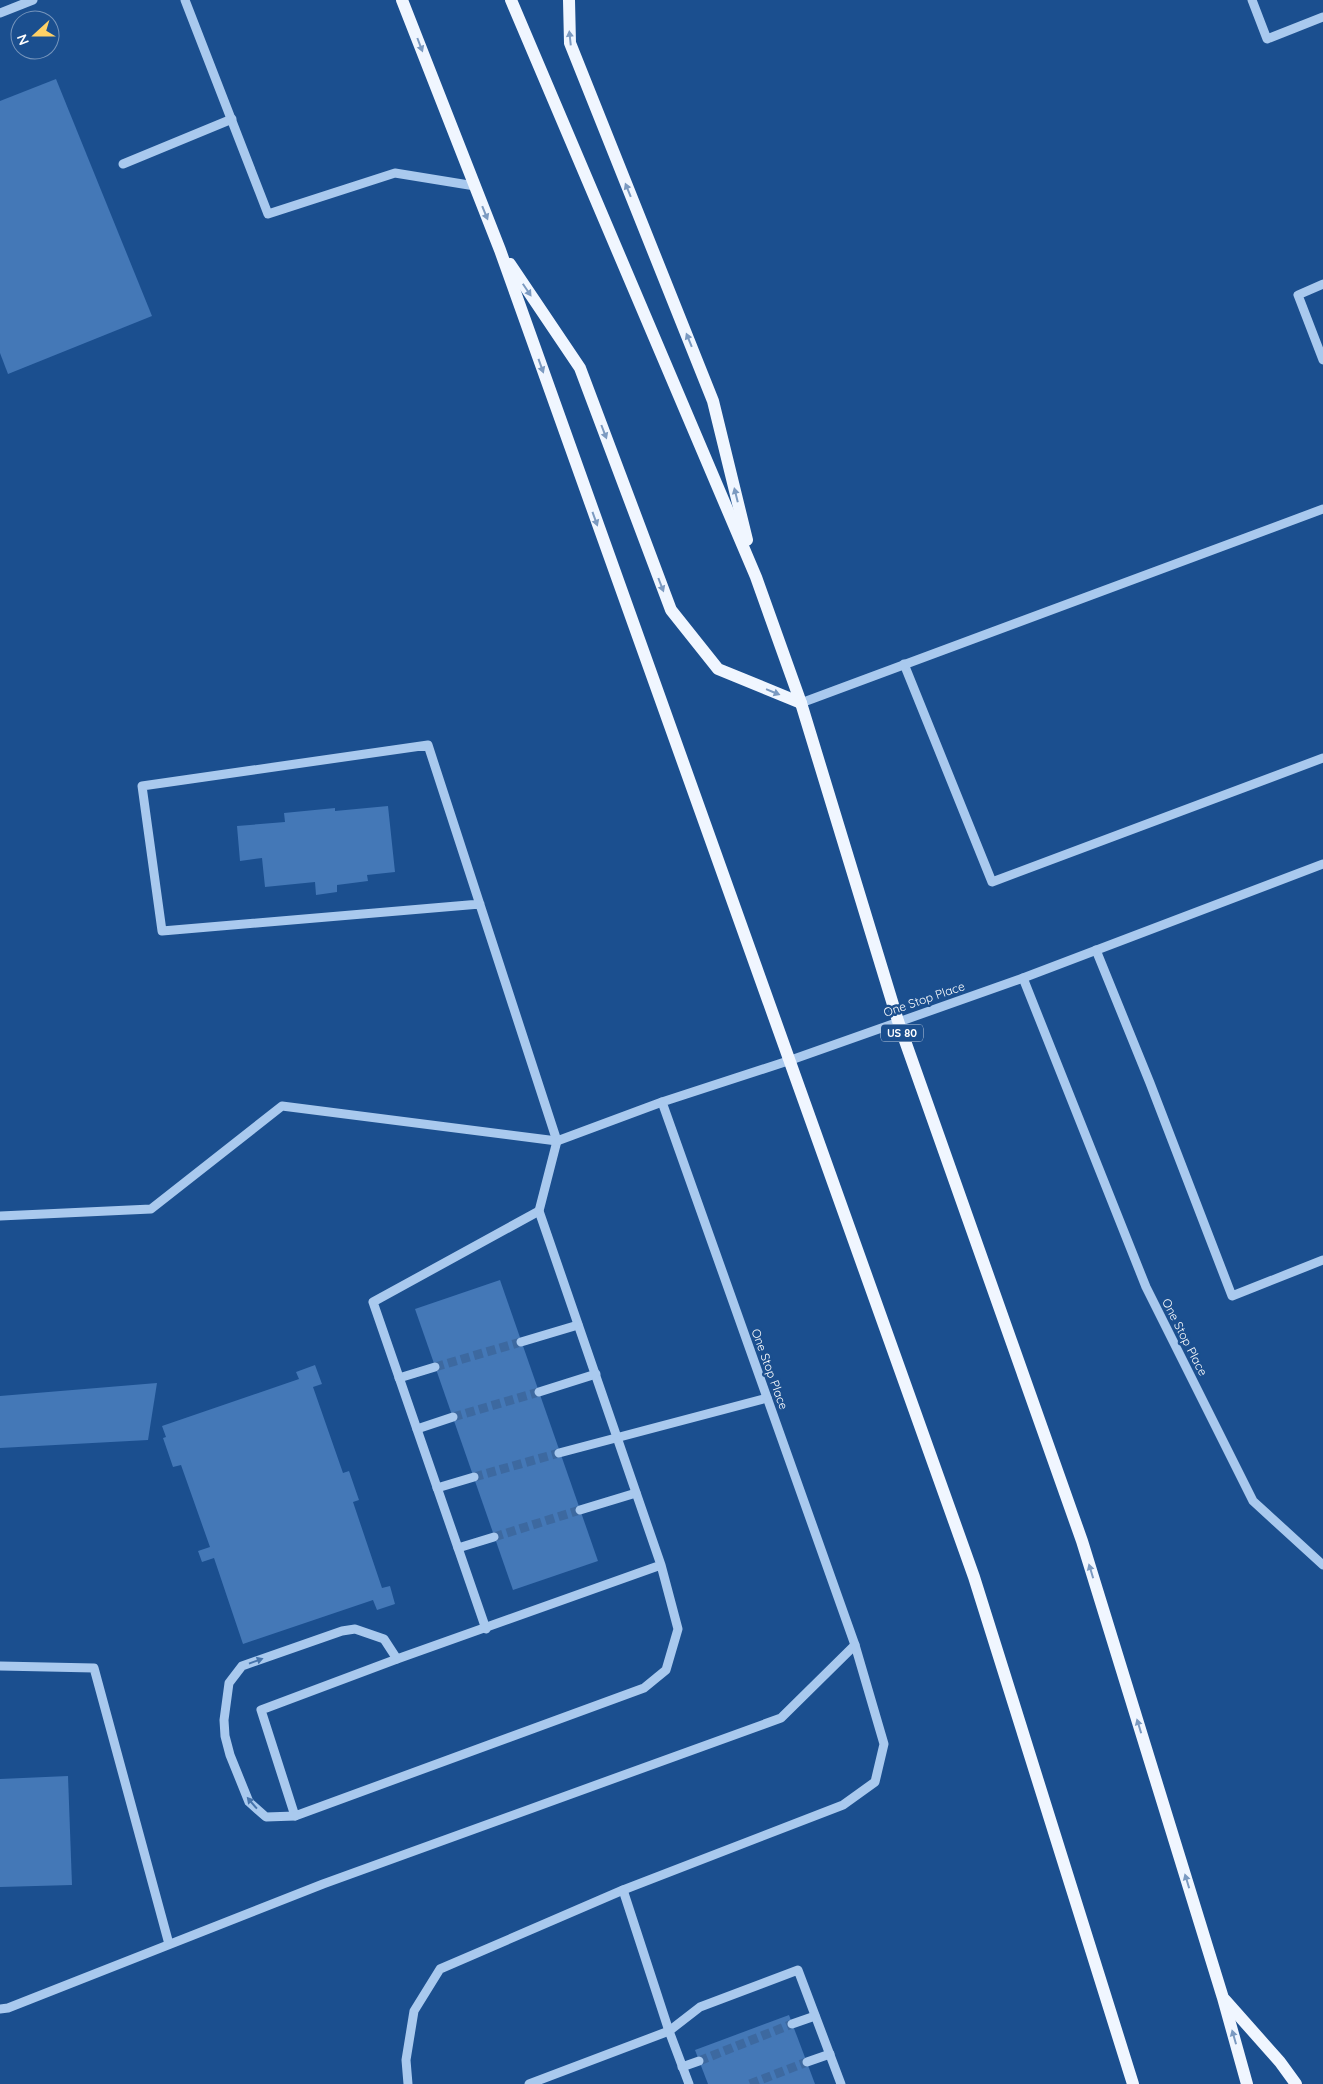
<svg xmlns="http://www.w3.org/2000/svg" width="1323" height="2084" viewBox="0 0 1323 2084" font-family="Quicksand,sans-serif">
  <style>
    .building { fill: #4478b7 }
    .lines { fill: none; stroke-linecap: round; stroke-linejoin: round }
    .minor-tunnel { stroke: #3d69a0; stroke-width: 9; stroke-dasharray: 9 4.5; stroke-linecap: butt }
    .minor { stroke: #a9c9ee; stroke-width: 9 }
    .major { stroke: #f0f6ff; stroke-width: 12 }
    .oneway { fill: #7b9ac1 }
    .oneway2 { fill: #4674ac }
    .labels { text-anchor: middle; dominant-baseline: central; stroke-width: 5; stroke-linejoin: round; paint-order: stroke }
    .shield { fill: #1b4f8f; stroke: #bbcadd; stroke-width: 1 }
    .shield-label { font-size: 11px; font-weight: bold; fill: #fff }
    .street-label { font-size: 12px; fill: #fff; stroke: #1b4f8f }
  </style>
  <rect width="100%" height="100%" fill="#1b4f8f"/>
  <g class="building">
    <path d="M 56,79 L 152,316 L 8,374 L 0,353 L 0,101 Z"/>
    <path d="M 388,806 L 395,872 L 367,875 L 368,881 L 337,885 L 337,892 L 316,895 L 315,882 L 265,887 L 262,858 L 240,861 L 237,826 L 285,822 L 284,813 L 335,808 L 335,811 Z"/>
    <path d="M 500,1280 L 598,1561 L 513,1590 L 415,1309 Z"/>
    <path d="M 315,1365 L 322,1384 L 313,1387 L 343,1473 L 349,1471 L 359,1500 L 353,1502 L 382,1588 L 390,1586 L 395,1604 L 377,1610 L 373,1600 L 243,1644 L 214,1558 L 202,1562 L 198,1551 L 210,1547 L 181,1465 L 173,1467 L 163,1438 L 166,1437 L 162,1426 L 299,1379 L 296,1372 Z"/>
    <path d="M 157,1383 L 148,1440 L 0,1448 L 0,1396 Z"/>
    <path d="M 68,1776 L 72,1885 L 0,1887 L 0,1779 Z"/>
    <path d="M 789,2015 L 815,2084 L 708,2084 L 695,2050 Z"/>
  </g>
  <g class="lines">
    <g class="minor-tunnel">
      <path d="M 435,1367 L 521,1342"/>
      <path d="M 453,1417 L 539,1392"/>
      <path d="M 474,1477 L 559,1453"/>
      <path d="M 494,1537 L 580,1510"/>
      <path d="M 699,2061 L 792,2024"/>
      <path d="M 750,2084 L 807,2062"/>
    </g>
    <g class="minor">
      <path d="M 185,0 L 268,214 L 395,173 L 475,186"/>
      <path d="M 1252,0 L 1267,39 L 1323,17"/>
      <path d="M 0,13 L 33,0"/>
      <path d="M 123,164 L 232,119"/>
      <path d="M 1323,284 L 1298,295 L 1323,360"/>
      <path d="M 904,664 L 992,882 L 1323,758"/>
      <path d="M 801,703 L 1323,509"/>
      <path d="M 480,904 L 162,931 L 142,786 L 428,745 L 557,1141 L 539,1211 L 661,1565 L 678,1629 L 666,1670 L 644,1688 L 295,1816 L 261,1710 L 397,1659 L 661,1565"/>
      <path d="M 1096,950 L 1150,1083 L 1232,1296 L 1323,1260"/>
      <path d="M 1023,978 L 1323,864"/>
      <path d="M 0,1216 L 151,1209 L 282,1106 L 557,1141 L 662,1102"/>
      <path d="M 521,1342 L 578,1325"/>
      <path d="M 399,1378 L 435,1367"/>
      <path d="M 539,1392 L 596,1374"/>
      <path d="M 417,1429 L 453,1417"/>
      <path d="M 559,1453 L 767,1398"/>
      <path d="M 437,1488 L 474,1477"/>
      <path d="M 580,1510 L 636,1493"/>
      <path d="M 458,1548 L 494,1537"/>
      <path d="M 486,1629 L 373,1302 L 539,1211"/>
      <path d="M 0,1666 L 94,1668 L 169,1944"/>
      <path d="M 295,1816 L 266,1817 L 249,1802 L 230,1755 L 225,1736 L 224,1720 L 229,1683 L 242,1666 L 342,1631 L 355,1629 L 384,1639 L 397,1659"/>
      <path d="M 623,1890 L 669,2031 L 689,2084"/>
      <path d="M 0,2009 L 8,2008 L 323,1884 L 781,1718 L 855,1645"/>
      <path d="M 792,2024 L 815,2016"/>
      <path d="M 807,2062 L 830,2054"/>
      <path d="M 682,2067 L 699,2061"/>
      <path d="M 408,2084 L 406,2060 L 414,2011 L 440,1969 L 623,1890 L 843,1805 L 875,1782 L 884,1744 L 855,1645 L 662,1102 L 791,1060 L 1023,978 L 1146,1287 L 1253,1501 L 1323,1565"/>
      <path d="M 529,2084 L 669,2031 L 700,2007 L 798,1970 L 841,2084"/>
    </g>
    <g class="major">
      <path d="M 402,0 L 500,250 L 974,1577 L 1133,2084"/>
      <path d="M 511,0 L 756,577 L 801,703 L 898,1021 L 1082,1541 L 1223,1998 L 1247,2084"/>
      <path d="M 569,0 L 570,43 L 713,401 L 747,540"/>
      <path d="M 510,264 L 580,368 L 671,610 L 718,669 L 801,703"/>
      <path d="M 1225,2000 L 1280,2062 L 1296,2084"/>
    </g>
  </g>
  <defs><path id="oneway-solid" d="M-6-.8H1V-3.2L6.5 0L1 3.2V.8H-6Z" transform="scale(1.25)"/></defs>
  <g class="oneway">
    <use href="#oneway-solid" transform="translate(570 38) rotate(-96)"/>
    <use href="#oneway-solid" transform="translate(420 45) rotate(69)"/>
    <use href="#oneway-solid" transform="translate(628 190) rotate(-112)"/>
    <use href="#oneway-solid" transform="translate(485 213) rotate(68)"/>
    <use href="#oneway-solid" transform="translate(527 290) rotate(56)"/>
    <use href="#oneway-solid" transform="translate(689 340) rotate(-112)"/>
    <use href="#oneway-solid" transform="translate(541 366) rotate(70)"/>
    <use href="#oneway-solid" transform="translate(604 432) rotate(69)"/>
    <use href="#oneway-solid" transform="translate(736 495) rotate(-104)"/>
    <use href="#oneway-solid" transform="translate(595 519) rotate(70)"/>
    <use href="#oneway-solid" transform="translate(661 585) rotate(69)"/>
    <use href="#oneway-solid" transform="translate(773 692) rotate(22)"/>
    <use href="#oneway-solid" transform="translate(1091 1571) rotate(-107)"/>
    <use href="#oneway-solid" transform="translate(1139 1726) rotate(-107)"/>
    <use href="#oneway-solid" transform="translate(1187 1881) rotate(-107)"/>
    <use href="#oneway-solid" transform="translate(1234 2037) rotate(-106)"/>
  </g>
  <g class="oneway2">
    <use href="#oneway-solid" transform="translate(256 1661) rotate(-20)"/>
    <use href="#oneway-solid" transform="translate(252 1803) rotate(-131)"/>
  </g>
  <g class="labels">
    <rect class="shield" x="881" y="1024.5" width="42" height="17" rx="4"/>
    <g class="shield-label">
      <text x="902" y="1033">US 80</text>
    </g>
    <g class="street-label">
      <text transform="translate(924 999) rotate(-19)">One Stop Place</text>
      <text transform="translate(1185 1337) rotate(63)">One Stop Place</text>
      <text transform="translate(770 1369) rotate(70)">One Stop Place</text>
    </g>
  </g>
  <g transform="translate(35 35) rotate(249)"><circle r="24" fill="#1b4f8f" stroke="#7695bc"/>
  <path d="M0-4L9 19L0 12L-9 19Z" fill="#ffd166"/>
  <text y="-8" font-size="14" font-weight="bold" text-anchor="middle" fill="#ffffff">N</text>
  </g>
</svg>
